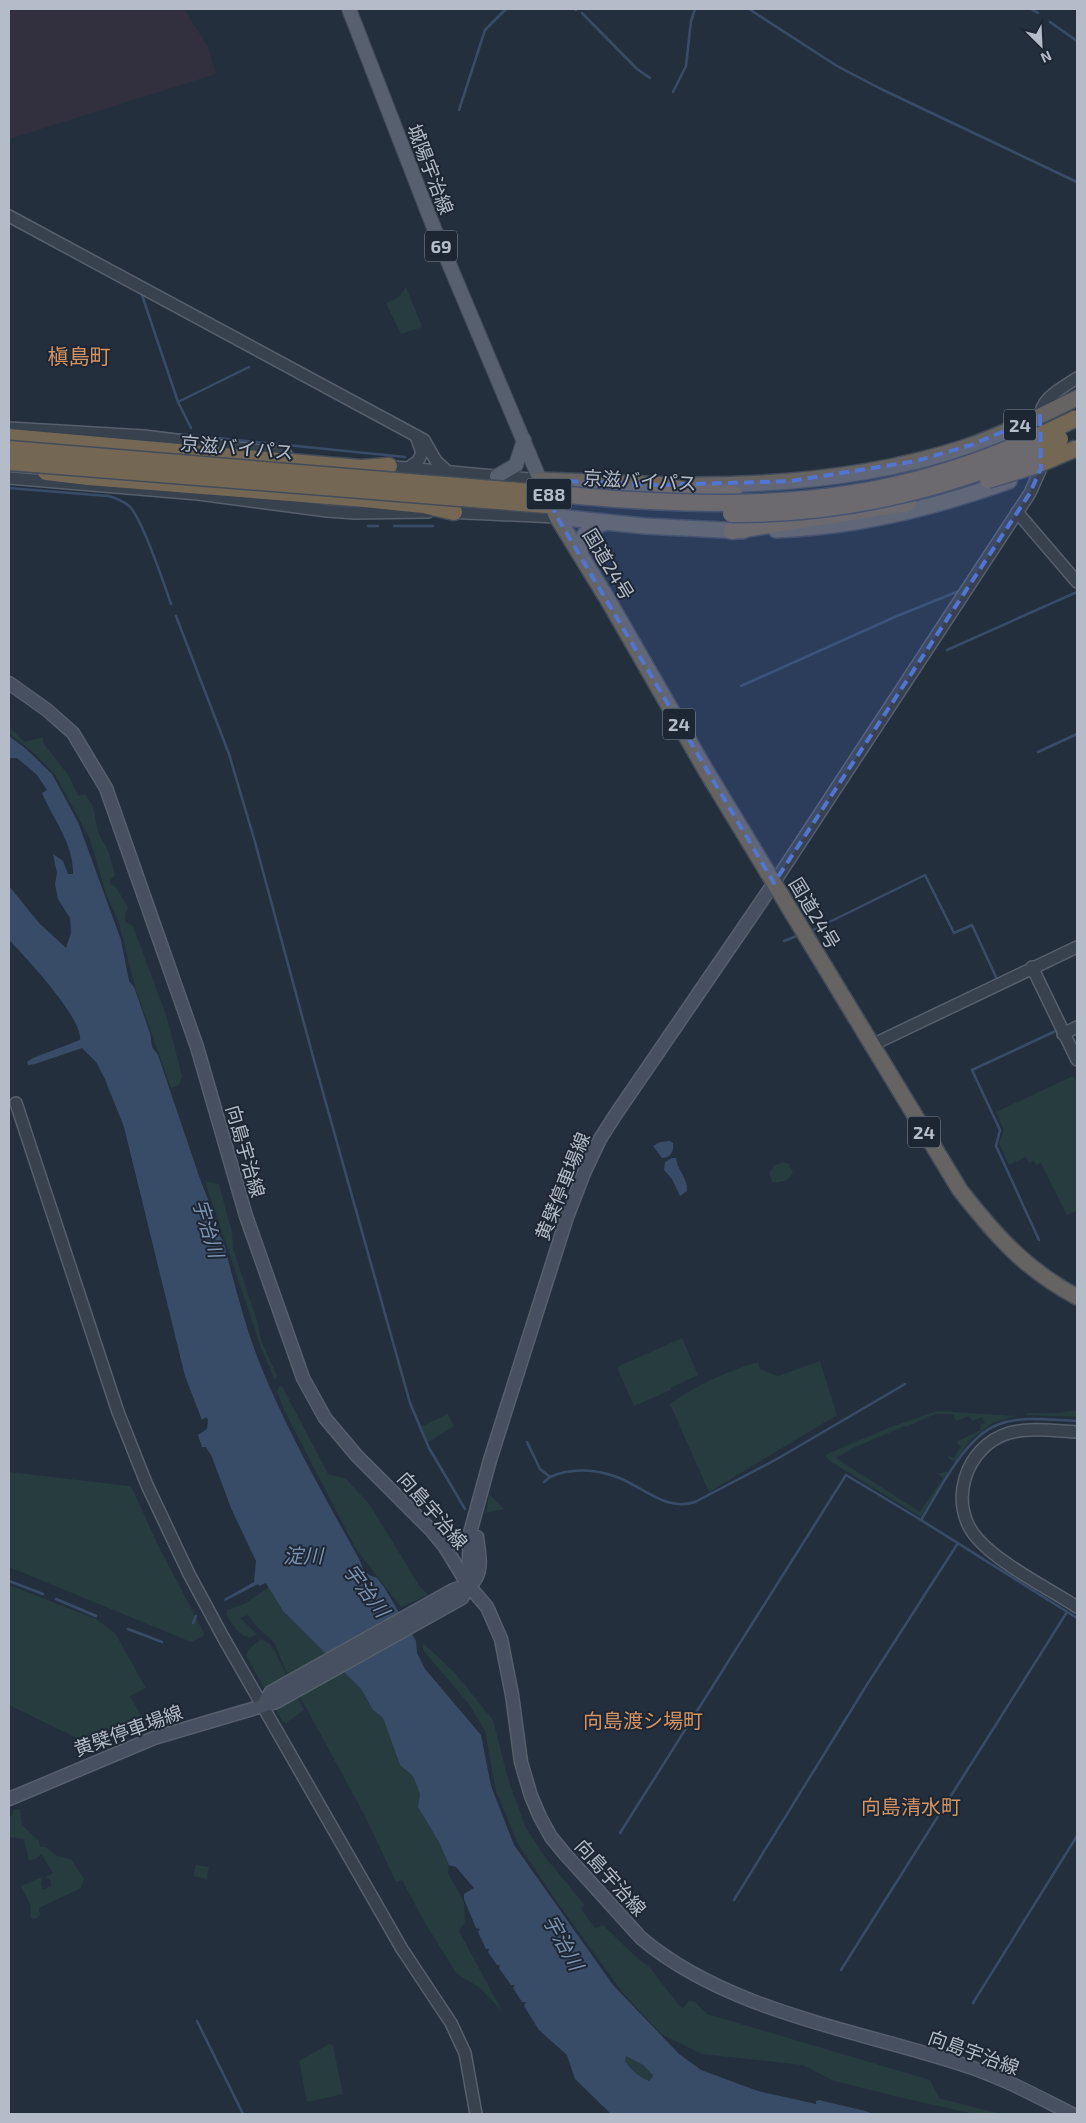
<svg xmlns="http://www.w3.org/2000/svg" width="1086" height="2123" viewBox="0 0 1086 2123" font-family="'Exo 2','Noto Sans JP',sans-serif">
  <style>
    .medical { fill: #32303f }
    .green { fill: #263c3f }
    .water { fill: #394c67; fill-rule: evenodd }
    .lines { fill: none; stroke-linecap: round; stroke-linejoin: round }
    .stream { stroke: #394c67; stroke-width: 2.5 }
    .tertiary-casing { stroke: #565f6c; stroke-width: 14 }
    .secondary-casing { stroke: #565f6c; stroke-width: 15 }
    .primary-casing { stroke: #414a57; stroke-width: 16 }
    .trunk-casing { stroke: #434c59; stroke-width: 18 }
    .motorway-casing { stroke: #434c59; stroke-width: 19 }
    .tertiary { stroke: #38414e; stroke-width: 11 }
    .secondary { stroke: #465061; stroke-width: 12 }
    .primary { stroke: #56606e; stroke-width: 14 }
    .trunk { stroke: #656462; stroke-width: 15 }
    .motorway { stroke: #746855; stroke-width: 16 }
    .motorway-bridge-casing { stroke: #434c59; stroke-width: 19; stroke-linecap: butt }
    .motorway-bridge { stroke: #746855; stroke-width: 16 }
    .marked { fill: #5274d3; fill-opacity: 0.2; stroke: #5274d3; stroke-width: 4; stroke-dasharray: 10 6; stroke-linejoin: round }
    .labels { text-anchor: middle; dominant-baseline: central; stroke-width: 4; stroke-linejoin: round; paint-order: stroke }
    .shield { fill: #1d2633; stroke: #878f9c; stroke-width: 1 }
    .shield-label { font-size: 18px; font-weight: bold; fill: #b4bcc9 }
    .street-label { font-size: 19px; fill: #b4bcc9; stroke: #1d2633 }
    .water-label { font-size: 20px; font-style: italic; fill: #7c92b1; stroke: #1d2633 }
    .neighbourhood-label { font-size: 20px; fill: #d59563; stroke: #1d2633 }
    .quarter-label { font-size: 21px; fill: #d59563; stroke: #1d2633 }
  </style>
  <rect width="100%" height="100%" fill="#242f3e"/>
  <path class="medical" d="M 9,9 L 184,9 L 208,47 L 216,74 L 9,139 Z"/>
  <g class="green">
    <path d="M 406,287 L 422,327 L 401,334 L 386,303 L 399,297 Z"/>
    <path d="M 9,726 L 24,742 L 43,737 L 44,744 L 69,776 L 78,796 L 85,794 L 93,806 L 98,832 L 109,853 L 115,875 L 110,880 L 111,885 L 115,886 L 128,907 L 125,915 L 125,921 L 133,926 L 167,1018 L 182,1076 L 179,1085 L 171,1088 L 136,990 L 119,923 L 106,894 L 90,839 L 56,776 L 36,755 L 9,733 Z"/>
    <path d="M 1073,1076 L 1077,1081 L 1077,1211 L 1067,1215 L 1041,1163 L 1036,1165 L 1034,1161 L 1029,1163 L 1026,1157 L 1009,1165 L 999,1143 L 1004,1130 L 996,1112 Z"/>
    <path d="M 783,1162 L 789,1164 L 793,1173 C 787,1181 782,1183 772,1182 L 769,1173 L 774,1166 Z"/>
    <path d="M 205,1181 L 219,1184 L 232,1233 L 233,1248 L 258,1324 L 261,1340 L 277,1376 L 275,1380 L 261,1348 Z"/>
    <path d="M 682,1338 L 698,1375 L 670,1388 L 671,1390 L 634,1406 L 617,1367 Z"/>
    <path d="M 820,1361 L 837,1415 L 709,1492 L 670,1404 C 699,1384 725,1372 758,1362 L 760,1369 L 778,1376 Z"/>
    <path d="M 282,1386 L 328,1474 L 346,1479 L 370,1505 L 420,1587 L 428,1595 L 401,1607 L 356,1549 L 284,1410 L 277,1391 L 279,1387 Z"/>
    <path d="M 1077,1410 L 1077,1417 L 1025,1415 L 1027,1413 L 1057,1413 Z"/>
    <path d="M 937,1411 L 1016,1416 L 993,1423 L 970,1440 L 955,1462 L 948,1458 L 949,1456 L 954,1458 L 961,1446 L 957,1444 L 958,1441 L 981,1430 L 980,1425 L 985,1423 L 982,1417 L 972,1421 L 969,1416 L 956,1421 L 953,1414 L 935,1414 L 906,1427 L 905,1426 L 853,1448 L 836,1458 L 920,1512 L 943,1478 L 937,1474 L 949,1471 L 921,1517 L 830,1461 L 825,1455 L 888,1428 Z"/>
    <path d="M 448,1414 L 454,1426 L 428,1442 L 420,1427 Z"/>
    <path d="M 9,1472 L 129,1486 L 132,1488 L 157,1543 L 204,1633 L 203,1636 L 191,1642 L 9,1567 Z"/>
    <path d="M 489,1494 L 504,1509 L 486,1513 Z"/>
    <path d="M 9,1585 L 96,1619 L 115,1633 L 146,1688 L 130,1696 L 146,1724 L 91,1745 L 9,1705 Z"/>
    <path d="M 269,1587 L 283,1611 L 361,1689 L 373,1710 L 383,1718 L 400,1765 L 413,1776 L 420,1794 L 418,1807 L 439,1842 L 449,1865 L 448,1873 L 464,1902 L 465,1922 L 459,1931 L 502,2011 L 479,1987 L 457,1974 L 425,1923 L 402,1880 L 396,1882 L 365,1816 L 286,1671 L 274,1642 L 258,1628 L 248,1615 L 240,1618 L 257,1634 L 250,1638 C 239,1636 231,1623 226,1614 L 228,1610 L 246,1603 Z"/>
    <path d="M 261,1639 L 270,1644 L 274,1650 L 304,1710 L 286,1723 L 282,1721 L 246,1655 L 249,1649 Z"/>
    <path d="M 423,1643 L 454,1672 L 493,1720 L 509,1782 L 526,1828 L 545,1857 L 584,1904 L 581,1909 L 595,1928 L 603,1925 L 634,1955 L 650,1968 L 678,2004 L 683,2008 L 689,2001 L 695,2002 L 707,2014 L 930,2080 L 939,2098 L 1001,2114 L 974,2114 L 894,2096 L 834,2081 L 803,2065 L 702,2054 L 661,2034 L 623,1993 L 557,1902 L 518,1844 L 496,1791 L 485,1731 L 469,1704 L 423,1650 Z"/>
    <path d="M 20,1809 L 22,1825 L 39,1841 L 40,1847 L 46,1847 L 57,1856 L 71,1859 L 84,1879 L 81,1888 L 39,1908 L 40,1915 L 36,1919 L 31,1918 L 30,1904 L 21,1886 L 42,1877 L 41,1884 L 43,1890 L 51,1886 L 50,1879 L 45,1877 L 53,1873 L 41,1854 L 37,1858 L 29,1861 L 24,1839 L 9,1837 L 9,1817 L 12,1816 L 13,1810 Z"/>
    <path d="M 196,1865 L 209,1867 L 207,1879 L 193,1876 Z"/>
    <path d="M 329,2044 L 333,2046 L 343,2094 L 307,2102 L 299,2061 Z"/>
    <path d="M 626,2056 L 643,2065 L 653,2075 L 652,2078 L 649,2081 C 639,2077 631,2070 625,2061 Z"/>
  </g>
  <g class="water">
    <path d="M 9,736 L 25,748 L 52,774 L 78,822 L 121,940 L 129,981 L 134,987 L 150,1033 L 152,1047 L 158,1055 L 200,1179 L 213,1212 L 220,1237 L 223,1240 C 234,1282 244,1324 260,1364 C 287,1431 323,1494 358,1557 C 367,1573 361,1583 377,1597 L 377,1592 L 365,1571 L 369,1575 L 377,1578 L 384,1587 L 416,1641 L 417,1653 L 425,1669 L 481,1735 L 491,1786 L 514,1845 L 613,1985 L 679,2054 L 701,2070 L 758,2091 L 816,2104 L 816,2101 L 819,2100 L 865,2111 L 873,2114 L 611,2114 L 575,2079 L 567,2055 L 539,2030 L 524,2006 L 526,2002 L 522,2002 L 513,1988 L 515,1985 L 511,1985 L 499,1968 L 500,1965 L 497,1965 L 488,1952 L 489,1949 L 486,1949 L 478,1932 L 480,1929 L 476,1928 L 464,1899 L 464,1894 L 474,1888 L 456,1867 L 449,1865 L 439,1842 L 418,1807 L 420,1794 L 413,1776 L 400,1765 L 383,1718 L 373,1710 L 361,1689 L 283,1611 L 266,1583 L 259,1586 L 258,1584 L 225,1601 L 224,1599 L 254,1582 L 256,1561 L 231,1508 L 212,1457 L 206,1447 L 202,1447 L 198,1435 L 207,1429 L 208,1420 L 206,1417 L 202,1420 L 185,1376 L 124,1127 L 104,1077 L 96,1062 L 82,1048 L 35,1064 L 28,1065 L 27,1062 L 33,1058 L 80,1040 C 84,1020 25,956 9,940 L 9,886 L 39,923 L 66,948 L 71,933 L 70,918 L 58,899 L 55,884 L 57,873 L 53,854 L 63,861 L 68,874 L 73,874 C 74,844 53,819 42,793 L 47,790 L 37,775 L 17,758 L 9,758 ZM 626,2056 L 643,2065 L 653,2075 L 652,2078 L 649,2081 C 639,2077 631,2070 625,2061 Z"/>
    <path d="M 670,1141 L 673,1143 C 674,1151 671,1158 662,1158 L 653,1146 L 660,1142 Z"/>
    <path d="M 672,1158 L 676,1158 C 677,1170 688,1178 687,1191 L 680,1196 L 672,1179 L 664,1170 L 665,1162 Z"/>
  </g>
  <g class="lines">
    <g class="stream">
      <path d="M 575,9 L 576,10"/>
      <path d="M 749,9 L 837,66 L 881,89 L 1077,182"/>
      <path d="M 1031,9 L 1038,13"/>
      <path d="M 582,13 L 637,69 L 650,78"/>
      <path d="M 1050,22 L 1077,41"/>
      <path d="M 673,92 L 686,66 L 691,21 L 695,9"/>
      <path d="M 459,110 L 485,30 L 506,9"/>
      <path d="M 142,295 L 178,402 L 191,428"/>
      <path d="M 178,402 L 249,367"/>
      <path d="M 147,431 L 405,457"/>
      <path d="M 9,488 L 108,496 C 116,498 123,501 129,506 C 142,517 164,584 171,604"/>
      <path d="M 368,526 L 378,526"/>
      <path d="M 394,526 L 433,526"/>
      <path d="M 176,616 L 229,754 L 255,842 L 315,1064 L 410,1403 L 429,1448 L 465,1509"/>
      <path d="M 947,650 L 1077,592"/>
      <path d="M 741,686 L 897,616 L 959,591"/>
      <path d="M 1038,752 L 1077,734"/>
      <path d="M 809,932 L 925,875 L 954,933 L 972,925 L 996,977"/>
      <path d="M 784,941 L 799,935"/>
      <path d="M 1039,1240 L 996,1146 L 1000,1130 L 972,1070 L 1060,1029"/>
      <path d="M 1077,1421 C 1051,1420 1022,1415 997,1425 C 964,1438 939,1491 921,1520 L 1077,1618"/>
      <path d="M 527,1442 L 540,1469 L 550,1477 C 571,1468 592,1469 614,1476 C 642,1485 664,1512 695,1502 L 777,1459 L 905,1384"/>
      <path d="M 544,1482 L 550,1477"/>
      <path d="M 9,1581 L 43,1594"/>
      <path d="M 56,1599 L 96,1616"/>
      <path d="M 193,1623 L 196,1616"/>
      <path d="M 128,1629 L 162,1642"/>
      <path d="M 620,1833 L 846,1475 L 921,1520"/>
      <path d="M 734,1900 L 868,1683 L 958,1543"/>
      <path d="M 841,1970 L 1067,1612"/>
      <path d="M 973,2003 L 1077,1836"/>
      <path d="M 197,2021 L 243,2114"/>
    </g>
    <g class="tertiary-casing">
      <g id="tertiary">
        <path d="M 9,216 L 424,440 L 436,461 L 449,473"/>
        <path d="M 1040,420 C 1039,398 1061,389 1077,378"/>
        <path d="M 9,428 L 144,436 L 286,454"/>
        <path d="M 383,466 L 540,480"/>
        <path d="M 407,469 L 418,461 L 422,453 L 417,439"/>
        <path d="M 9,478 L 198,494 L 327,511 L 355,513 L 428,512"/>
        <path d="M 446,512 L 557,517"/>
        <path d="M 1017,512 L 1077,582"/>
        <path d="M 774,883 L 1030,493 L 1041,468 L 1041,458"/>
        <path d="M 1032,967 L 1077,1060"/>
        <path d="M 1063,1034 L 1077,1027"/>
        <path d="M 872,1045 L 1077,947"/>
        <path d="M 16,1103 L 118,1412 L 147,1485 L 189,1574 L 223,1637 L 402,1949 L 451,2023 L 465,2053 L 476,2114"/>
        <path d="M 1077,1432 C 1055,1431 1031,1427 1009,1433 C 965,1446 947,1504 977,1538 C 998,1563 1049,1589 1077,1607"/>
      </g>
    </g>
    <g class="secondary-casing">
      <g id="secondary">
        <path d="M 9,683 L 47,710 L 73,733 L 106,788 L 197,1047 L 246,1216 L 303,1378 L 325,1418 L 357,1456 L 431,1530 L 445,1547 L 468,1585 L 487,1607 L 501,1639 L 512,1695 L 521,1762 L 531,1796 L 540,1817 L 551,1837 L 565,1854 L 641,1938 C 727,2011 857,2030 961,2064 C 1000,2076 1036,2096 1072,2114"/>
        <path d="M 468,1585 L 470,1533 L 490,1460 L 567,1217 L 584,1173 L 600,1139 L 616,1114 L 774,883"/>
        <path d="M 263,1704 L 271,1692 L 453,1590 L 468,1585"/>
        <path d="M 9,1799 L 154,1738 L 276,1702 L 462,1598 C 466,1590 472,1585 476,1578 C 483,1566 478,1549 477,1537"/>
      </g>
    </g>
    <g class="primary-casing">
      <g id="primary">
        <path d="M 349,9 L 434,228 L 540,480"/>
        <path d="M 497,476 L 516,465 L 524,440"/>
      </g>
    </g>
    <g class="trunk-casing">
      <g id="trunk">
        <path d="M 671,485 L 540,480 L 557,517 L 608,600 L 705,769 L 960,1190 C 996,1236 1025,1269 1077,1297"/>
        <path d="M 694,485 C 784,485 876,476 963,448 C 1002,435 1040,416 1077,398"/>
        <path d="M 557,517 L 644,526 L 743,531"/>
        <path d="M 776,530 C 856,527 934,508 1009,481"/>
        <path d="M 580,554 C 583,533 584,530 604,523"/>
      </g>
    </g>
    <g class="motorway-casing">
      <g id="motorway">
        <path d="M 9,437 L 325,465 L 361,468 L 389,466"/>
        <path d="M 46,472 L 88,477 L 354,498 L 423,505 L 454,512"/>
        <path d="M 659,485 L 696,492 L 734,494"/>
        <path d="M 732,531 L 908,503"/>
      </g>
    </g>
    <use href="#tertiary" class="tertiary"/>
    <use href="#secondary" class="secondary"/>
    <use href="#primary" class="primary"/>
    <use href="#trunk" class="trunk"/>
    <use href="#motorway" class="motorway"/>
    <g class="motorway-bridge-casing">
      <g id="motorway-bridge">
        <path d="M 9,449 L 616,499 C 693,504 771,506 847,494 C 928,482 1004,454 1077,418"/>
        <path d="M 9,462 L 547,505"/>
        <path d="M 988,480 L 1037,465 L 1077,448"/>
        <path d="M 731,514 C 846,515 956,488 1060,439"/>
      </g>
    </g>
    <use href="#motorway-bridge" class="motorway-bridge"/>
  </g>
  <path class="marked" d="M 1040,416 L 1041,468 L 1030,493 L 774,883 L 557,517 L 540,480 L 659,485 L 791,481 L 916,461 L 971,445 Z"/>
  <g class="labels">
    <g class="shield">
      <rect x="425" y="230.5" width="32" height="31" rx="4"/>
      <rect x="1004" y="409.5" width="32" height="31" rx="4"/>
      <rect x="526.5" y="478.5" width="45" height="31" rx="4"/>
      <rect x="663" y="708.5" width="32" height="31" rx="4"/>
      <rect x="908" y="1116.5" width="32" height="31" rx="4"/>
    </g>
    <g class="shield-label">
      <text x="441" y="246">69</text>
      <text x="1020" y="425">24</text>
      <text x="549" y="494">E88</text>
      <text x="679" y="724">24</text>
      <text x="924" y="1132">24</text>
    </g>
    <g class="street-label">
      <text transform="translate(431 169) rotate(69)">城陽宇治線</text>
      <text transform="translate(237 447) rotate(5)">京滋バイパス</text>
      <text transform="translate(640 480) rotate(3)">京滋バイパス</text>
      <text transform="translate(609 564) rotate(59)">国道24号</text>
      <text transform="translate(815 913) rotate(59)">国道24号</text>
      <text transform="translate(246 1151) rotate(74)">向島宇治線</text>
      <text transform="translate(562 1186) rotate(-68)">黄檗停車場線</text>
      <text transform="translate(433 1510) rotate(49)">向島宇治線</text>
      <text transform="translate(128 1730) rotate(-20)">黄檗停車場線</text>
      <text transform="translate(611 1877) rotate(48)">向島宇治線</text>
      <text transform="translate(974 2052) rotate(20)">向島宇治線</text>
    </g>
    <g class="water-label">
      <text transform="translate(209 1228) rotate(73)">宇治川</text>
      <text x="303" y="1555">淀川</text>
      <text transform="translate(367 1590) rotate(53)">宇治川</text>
      <text transform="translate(564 1942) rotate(61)">宇治川</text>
    </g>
    <g class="neighbourhood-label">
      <text x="643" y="1720">向島渡シ場町</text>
      <text x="911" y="1806">向島清水町</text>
    </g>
    <g class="quarter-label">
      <text x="79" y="355">槇島町</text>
    </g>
  </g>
  <rect width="1086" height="2123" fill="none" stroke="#b4bcc9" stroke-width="20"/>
  <g transform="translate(1041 45) rotate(156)" stroke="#1d2633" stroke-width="4" paint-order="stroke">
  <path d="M0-4L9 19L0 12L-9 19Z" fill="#b4bcc9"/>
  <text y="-8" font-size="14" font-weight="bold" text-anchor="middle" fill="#b4bcc9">N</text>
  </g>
</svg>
